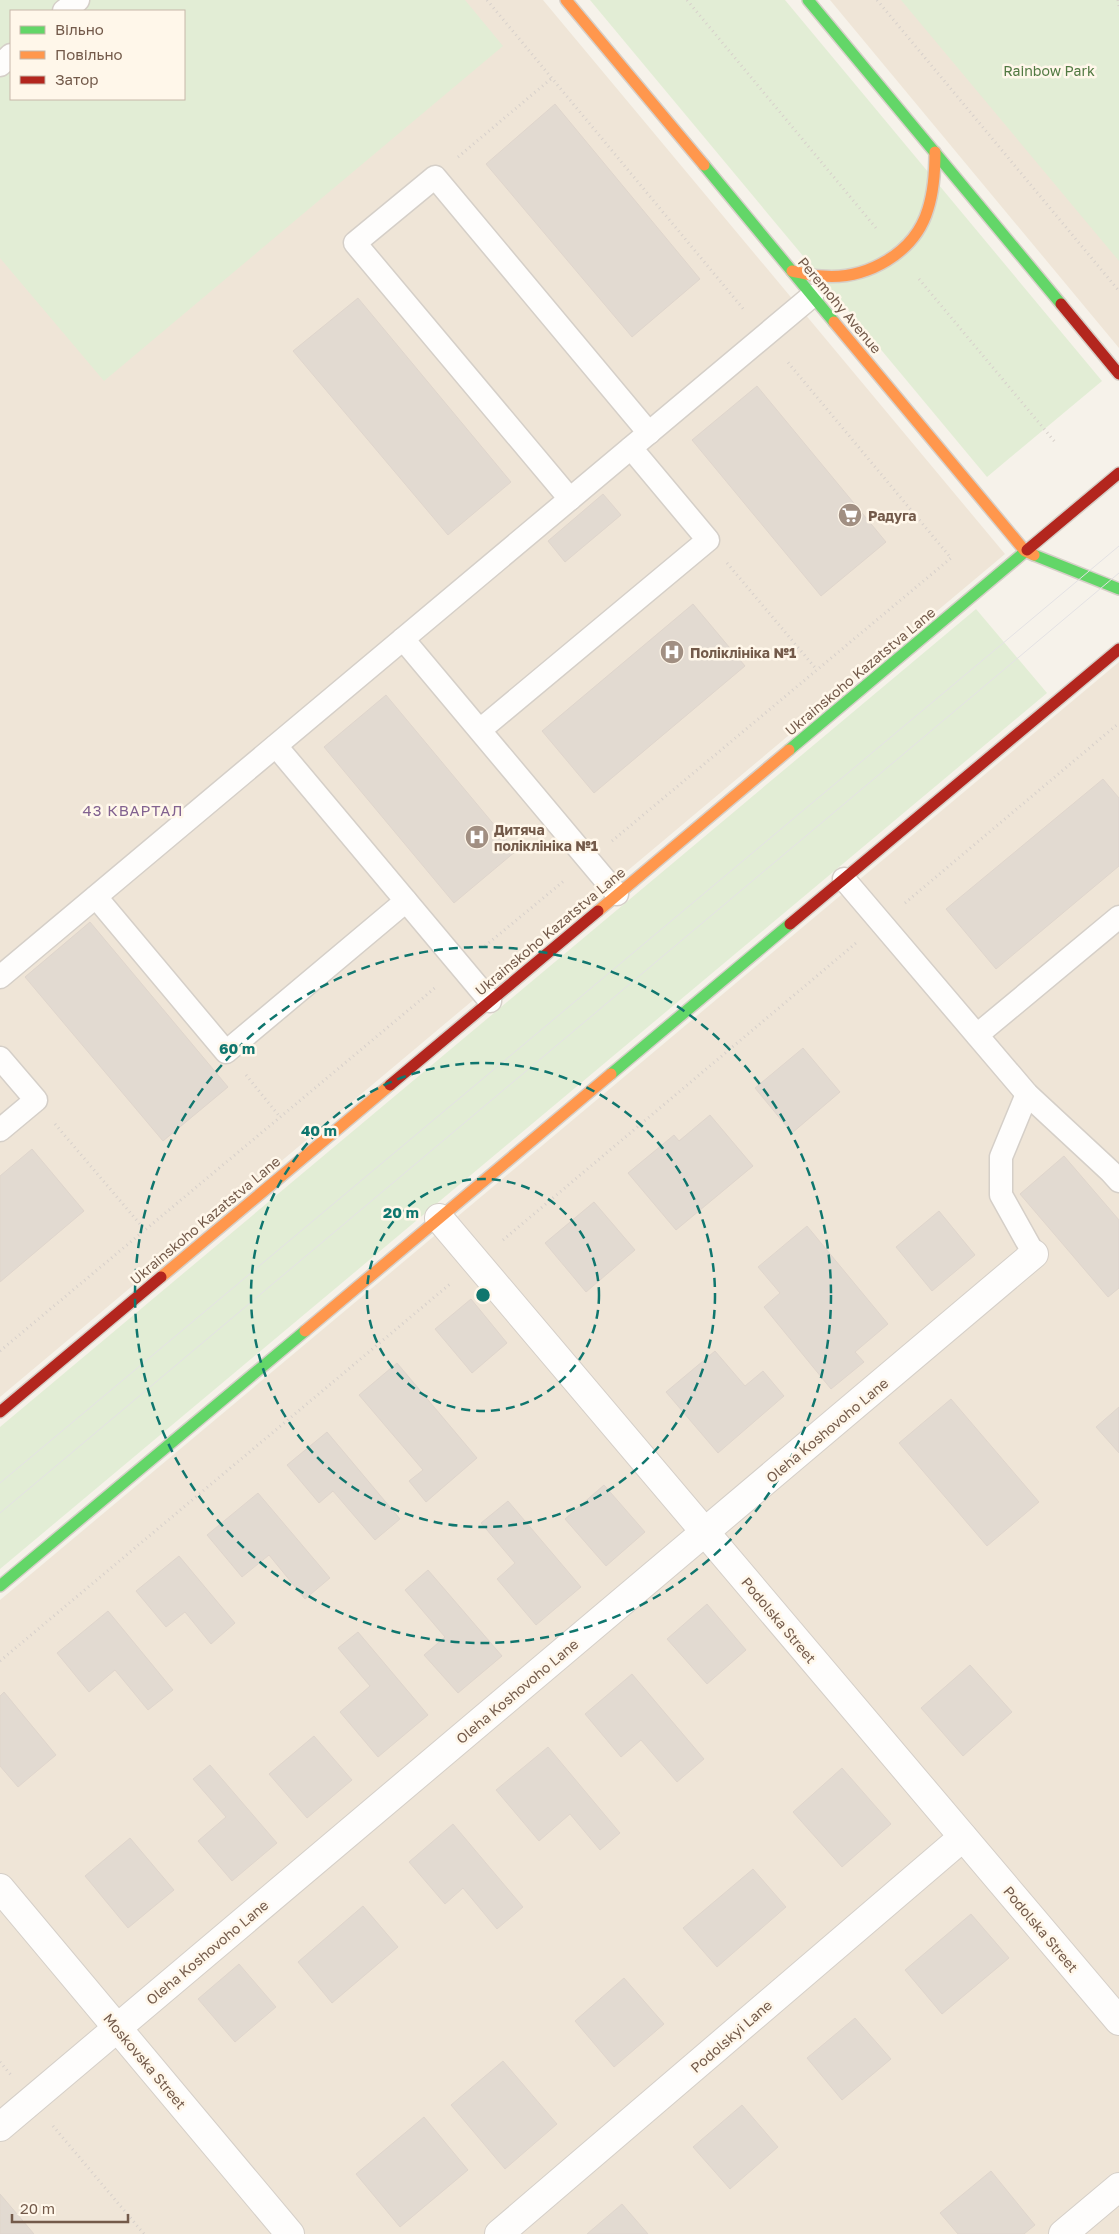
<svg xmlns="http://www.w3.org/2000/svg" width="1119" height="2234" viewBox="0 0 1119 2234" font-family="'Golos Text',sans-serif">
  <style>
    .residential { fill: #efe5d7; fill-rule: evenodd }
    .green { fill: #e2edd5; fill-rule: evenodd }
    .building { fill: #e2dad1; stroke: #dfd5cc }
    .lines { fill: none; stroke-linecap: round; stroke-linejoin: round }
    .lane-casing { stroke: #d5cfc8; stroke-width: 25 }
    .street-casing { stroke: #d5cfc8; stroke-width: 30 }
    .fast-casing { stroke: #d6cfc8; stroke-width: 14 }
    .slow-casing { stroke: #d6cfc8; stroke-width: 14 }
    .jam-casing { stroke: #d6cfc8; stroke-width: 14 }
    .path { stroke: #d7d0cb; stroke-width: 3; stroke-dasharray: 1 4; stroke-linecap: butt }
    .lane { stroke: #fefdfc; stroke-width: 22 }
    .street { stroke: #fefdfc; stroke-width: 28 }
    .fast { stroke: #63d668; stroke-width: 11 }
    .slow { stroke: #ff974d; stroke-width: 11 }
    .jam { stroke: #b3261e; stroke-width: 11 }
    .tram { stroke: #e4e2e4; stroke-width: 1 }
    .ring { fill: none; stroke: #0f766e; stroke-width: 2.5; stroke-dasharray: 9 6 }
    .labels { text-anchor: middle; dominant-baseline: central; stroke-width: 5; stroke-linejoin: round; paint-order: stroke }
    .park-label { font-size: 14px; fill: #517942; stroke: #fff7ea }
    .street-label { font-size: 14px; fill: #735a4a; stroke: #fff7ea }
    .poi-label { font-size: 14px; font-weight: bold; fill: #735a4a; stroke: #fff7ea; text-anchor: start }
    .neighbourhood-label { font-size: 15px; letter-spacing: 1px; fill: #826290; stroke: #fff7ea }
    .centre { fill: #0f766e; stroke: #fff7ea; stroke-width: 2.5 }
    .ring-label { font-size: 15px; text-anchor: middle; font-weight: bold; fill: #0f766e; stroke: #fff7ea; stroke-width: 5; stroke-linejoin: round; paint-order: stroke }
  </style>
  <rect width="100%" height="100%" fill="#f6f2ea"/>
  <g class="residential">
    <path d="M 0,0 L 543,0 L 1005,554 L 0,1397 ZM 11,11 L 184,11 L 184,99 L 11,99 Z"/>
    <path d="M 830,0 L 1119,0 L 1119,348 Z"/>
    <path d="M 1119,662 L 1119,2234 L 0,2234 L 0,1600 Z"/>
  </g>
  <g class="green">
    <path d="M 0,0 L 465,0 L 503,46 L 104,381 L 0,258 ZM 11,11 L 184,11 L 184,99 L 11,99 Z"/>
    <path d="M 590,0 L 785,0 L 1102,381 L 987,477 Z"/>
    <path d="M 901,0 L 1119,0 L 1119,261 Z"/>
    <path d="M 976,609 L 1047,693 L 0,1569 L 0,1427 Z"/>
  </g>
  <g class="building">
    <path d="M 555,104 L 700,279 L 632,337 L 486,164 Z"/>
    <path d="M 358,298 L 511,482 L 448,535 L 293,351 Z"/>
    <path d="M 757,386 L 886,542 L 821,596 L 692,440 Z"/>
    <path d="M 603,494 L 621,515 L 565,562 L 548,541 Z"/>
    <path d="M 693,604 L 745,666 L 594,793 L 542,731 Z"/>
    <path d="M 386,695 L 516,851 L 454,903 L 324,747 Z"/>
    <path d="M 1103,779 L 1119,798 L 1119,866 L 996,969 L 946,909 Z"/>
    <path d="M 90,922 L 228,1087 L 163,1141 L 25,977 Z"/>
    <path d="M 803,1048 L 840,1092 L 792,1133 L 755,1088 Z"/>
    <path d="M 710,1115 L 753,1166 L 676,1230 L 628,1173 L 674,1135 L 679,1141 Z"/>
    <path d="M 32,1149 L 84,1211 L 0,1282 L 0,1176 Z"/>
    <path d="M 1064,1156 L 1119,1220 L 1119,1288 L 1108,1297 L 1020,1194 Z"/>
    <path d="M 594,1202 L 635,1250 L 586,1292 L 545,1243 Z"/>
    <path d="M 939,1211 L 975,1255 L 932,1291 L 896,1247 Z"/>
    <path d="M 807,1226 L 888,1324 L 855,1352 L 864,1362 L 831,1389 L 764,1307 L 780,1293 L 758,1267 Z"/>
    <path d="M 471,1299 L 507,1343 L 472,1373 L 435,1329 Z"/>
    <path d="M 715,1351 L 745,1386 L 763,1371 L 784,1396 L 718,1453 L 666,1392 Z"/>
    <path d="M 397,1363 L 477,1458 L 426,1502 L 409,1481 L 423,1470 L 359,1395 Z"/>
    <path d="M 951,1399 L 1039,1502 L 987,1546 L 899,1443 Z"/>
    <path d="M 1119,1407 L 1119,1453 L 1096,1427 Z"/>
    <path d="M 327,1432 L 400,1519 L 375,1540 L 333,1491 L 319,1503 L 287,1465 Z"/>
    <path d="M 604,1485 L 645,1532 L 606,1566 L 565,1519 Z"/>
    <path d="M 258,1493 L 330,1578 L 305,1599 L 269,1555 L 242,1577 L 207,1535 Z"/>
    <path d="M 508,1501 L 581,1587 L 536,1625 L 497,1579 L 515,1563 L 481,1523 Z"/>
    <path d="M 179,1556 L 235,1623 L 211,1644 L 185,1612 L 166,1627 L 136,1591 Z"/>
    <path d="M 428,1570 L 502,1656 L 458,1693 L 424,1655 L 445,1637 L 405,1590 Z"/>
    <path d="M 707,1604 L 746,1650 L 707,1684 L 667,1639 Z"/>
    <path d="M 108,1611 L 173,1690 L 148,1710 L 115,1670 L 89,1692 L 57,1653 Z"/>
    <path d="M 358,1632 L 428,1715 L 378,1757 L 340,1712 L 370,1686 L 338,1648 Z"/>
    <path d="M 970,1665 L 1012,1712 L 963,1756 L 921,1708 Z"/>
    <path d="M 632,1674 L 704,1759 L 677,1782 L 641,1740 L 621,1757 L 585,1714 Z"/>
    <path d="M 4,1692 L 56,1755 L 18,1787 L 0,1766 L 0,1696 Z"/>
    <path d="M 314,1736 L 352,1780 L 307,1818 L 269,1774 Z"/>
    <path d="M 548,1747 L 620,1833 L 600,1850 L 570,1814 L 539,1841 L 496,1790 Z"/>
    <path d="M 210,1765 L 277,1843 L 232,1881 L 198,1841 L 226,1817 L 193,1779 Z"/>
    <path d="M 842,1768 L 891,1824 L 842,1867 L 793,1812 Z"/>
    <path d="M 453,1824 L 523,1907 L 497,1929 L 463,1888 L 445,1904 L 409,1862 Z"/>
    <path d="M 130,1838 L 174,1890 L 128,1928 L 85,1876 Z"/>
    <path d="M 753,1869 L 786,1907 L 717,1967 L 683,1928 Z"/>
    <path d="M 363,1906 L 398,1947 L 332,2003 L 298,1962 Z"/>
    <path d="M 971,1914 L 1009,1958 L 942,2014 L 905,1970 Z"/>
    <path d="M 239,1964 L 276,2007 L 235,2042 L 198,1999 Z"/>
    <path d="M 624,1978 L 664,2024 L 614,2067 L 575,2021 Z"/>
    <path d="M 855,2018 L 891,2059 L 842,2100 L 807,2058 Z"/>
    <path d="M 503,2061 L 557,2124 L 505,2169 L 451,2105 Z"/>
    <path d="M 742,2105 L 778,2147 L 730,2189 L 693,2147 Z"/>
    <path d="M 424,2117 L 468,2170 L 400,2227 L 356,2174 Z"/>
    <path d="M 991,2171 L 1035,2225 L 1024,2234 L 958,2234 L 940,2213 Z"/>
    <path d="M 0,2194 L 34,2234 L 0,2234 Z"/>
    <path d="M 622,2204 L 648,2234 L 587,2234 Z"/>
  </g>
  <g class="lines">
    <g class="lane-casing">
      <g id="lane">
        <path d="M 64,11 L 78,0"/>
        <path d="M 0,65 L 11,55"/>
        <path d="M 570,499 L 355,243 L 435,177 L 649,433"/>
        <path d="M 403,639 L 617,894"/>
        <path d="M 480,730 L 708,540 L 631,448"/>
        <path d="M 276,746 L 490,1001"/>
        <path d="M 844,879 L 1027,1094 L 1110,1171 L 1119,1181"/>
        <path d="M 96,897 L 226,1052 L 406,901"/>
        <path d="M 0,977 L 812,296"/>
        <path d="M 977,1035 L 1119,917"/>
        <path d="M 0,1058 L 36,1100 L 0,1130"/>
        <path d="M 1027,1094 L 1001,1157 L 1001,1195 L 1034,1254"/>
      </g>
    </g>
    <g class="street-casing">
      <g id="street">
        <path d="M 439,1218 L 1119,2021"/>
        <path d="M 0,1888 L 290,2234"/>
        <path d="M 0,2127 L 1034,1254"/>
        <path d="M 499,2234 L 963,1837"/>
        <path d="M 1063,2234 L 1119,2187"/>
      </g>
    </g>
    <g class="fast-casing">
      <g id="fast">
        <path d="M 808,0 L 1061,304"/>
        <path d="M 704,165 L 834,322"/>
        <path d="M 1034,555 L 1119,589"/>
        <path d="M 789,750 L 1027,550"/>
        <path d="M 611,1074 L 790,924"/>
        <path d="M 0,1586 L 305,1331"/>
      </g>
    </g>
    <g class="slow-casing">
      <g id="slow">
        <path d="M 566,0 L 704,165"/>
        <path d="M 792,271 C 802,273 812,276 822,276 C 867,280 915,253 928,209 C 934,190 935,172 935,152"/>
        <path d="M 834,322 L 1025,551 L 1034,555"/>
        <path d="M 598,911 L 789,750"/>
        <path d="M 161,1277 L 390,1085"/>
        <path d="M 305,1331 L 611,1074"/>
      </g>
    </g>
    <g class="jam-casing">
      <g id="jam">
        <path d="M 1061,304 L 1119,374"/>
        <path d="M 1027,550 L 1119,473"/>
        <path d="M 790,924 L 1119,649"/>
        <path d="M 390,1085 L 598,911"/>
        <path d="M 0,1412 L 161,1277"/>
      </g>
    </g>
    <g class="path">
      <path d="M 487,0 L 745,311"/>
      <path d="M 687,0 L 876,228"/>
      <path d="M 877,0 L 1119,291"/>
      <path d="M 1118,0 L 1119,6"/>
      <path d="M 458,157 L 552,78"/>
      <path d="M 919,279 L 1055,442"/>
      <path d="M 727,563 L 817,670"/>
      <path d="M 612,841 L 951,558 L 786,360"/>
      <path d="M 905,903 L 1119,723"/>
      <path d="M 485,946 L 565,880"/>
      <path d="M 246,1075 L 280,1117"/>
      <path d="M 55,1124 L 145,1230"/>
      <path d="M 503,1240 L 856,943"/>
      <path d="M 0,1351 L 436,987"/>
      <path d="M 0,1661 L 450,1284"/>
      <path d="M 0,2062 L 11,2075"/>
      <path d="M 53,2126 L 144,2234"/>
    </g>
    <use href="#lane" class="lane"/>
    <use href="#street" class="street"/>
    <use href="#fast" class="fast"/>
    <use href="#slow" class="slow"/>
    <use href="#jam" class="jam"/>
    <g class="tram">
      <path d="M 0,1483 L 1119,546"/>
      <path d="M 0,1513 L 1119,573"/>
    </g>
  </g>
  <g class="ring">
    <circle cx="483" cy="1295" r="116"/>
    <circle cx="483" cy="1295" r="232"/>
    <circle cx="483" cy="1295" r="348"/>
  </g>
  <defs>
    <g id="supermarket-disc" transform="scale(1.25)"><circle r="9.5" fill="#a18f82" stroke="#fff7ea"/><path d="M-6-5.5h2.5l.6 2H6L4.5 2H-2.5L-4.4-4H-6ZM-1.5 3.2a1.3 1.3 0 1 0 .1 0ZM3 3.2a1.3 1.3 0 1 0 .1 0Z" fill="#fff"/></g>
    <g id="hospital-disc" transform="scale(1.25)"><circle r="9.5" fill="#a18f82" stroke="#fff7ea"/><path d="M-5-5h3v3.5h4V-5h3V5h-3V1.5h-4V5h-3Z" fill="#fff"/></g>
  </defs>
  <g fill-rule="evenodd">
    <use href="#supermarket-disc" x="850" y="515"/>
    <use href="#hospital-disc" x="672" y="652"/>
    <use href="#hospital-disc" x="477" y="837"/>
  </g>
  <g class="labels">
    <g class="park-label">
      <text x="1049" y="70">Rainbow Park</text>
    </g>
    <g class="street-label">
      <text transform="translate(840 305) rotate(50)">Peremohy Avenue</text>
      <text transform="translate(860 671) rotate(-40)">Ukrainskoho Kazatstva Lane</text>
      <text transform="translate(550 931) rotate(-40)">Ukrainskoho Kazatstva Lane</text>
      <text transform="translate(205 1220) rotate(-40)">Ukrainskoho Kazatstva Lane</text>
      <text transform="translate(827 1430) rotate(-40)">Oleha Koshovoho Lane</text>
      <text transform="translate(779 1620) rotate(50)">Podolska Street</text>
      <text transform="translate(517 1691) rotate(-40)">Oleha Koshovoho Lane</text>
      <text transform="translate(1041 1929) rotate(50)">Podolska Street</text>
      <text transform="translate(207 1952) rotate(-40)">Oleha Koshovoho Lane</text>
      <text transform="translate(731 2036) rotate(-41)">Podolskyi Lane</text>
      <text transform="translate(145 2061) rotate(50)">Moskovska Street</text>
    </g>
    <g class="poi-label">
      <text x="868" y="515">Радуга</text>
      <text x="690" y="652">Поліклініка №1</text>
      <text x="494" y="829">Дитяча<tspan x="494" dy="16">поліклініка №1</tspan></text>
    </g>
    <g class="neighbourhood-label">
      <text x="133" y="810">43 КВАРТАЛ</text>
    </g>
  </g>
  <circle cx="483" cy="1295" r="8" class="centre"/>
  <g class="ring-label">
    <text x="237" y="1054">60 m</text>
    <text x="319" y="1136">40 m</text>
    <text x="401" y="1218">20 m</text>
  </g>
  <rect x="10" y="10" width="175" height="90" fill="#fff7ea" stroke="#c7b8aa"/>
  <rect x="20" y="26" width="25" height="8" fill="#63d668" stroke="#c7b8aa"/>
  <text x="55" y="35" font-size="15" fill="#735a4a">Вільно</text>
  <rect x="20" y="51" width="25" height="8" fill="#ff974d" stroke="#c7b8aa"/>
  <text x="55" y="60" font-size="15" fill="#735a4a">Повільно</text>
  <rect x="20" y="76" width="25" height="8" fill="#b3261e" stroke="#c7b8aa"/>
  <text x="55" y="85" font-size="15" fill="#735a4a">Затор</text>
  <path d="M12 2214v8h116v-8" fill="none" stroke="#735a4a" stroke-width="2.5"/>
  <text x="20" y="2214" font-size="15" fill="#735a4a" stroke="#fff7ea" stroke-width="4" paint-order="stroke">20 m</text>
</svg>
